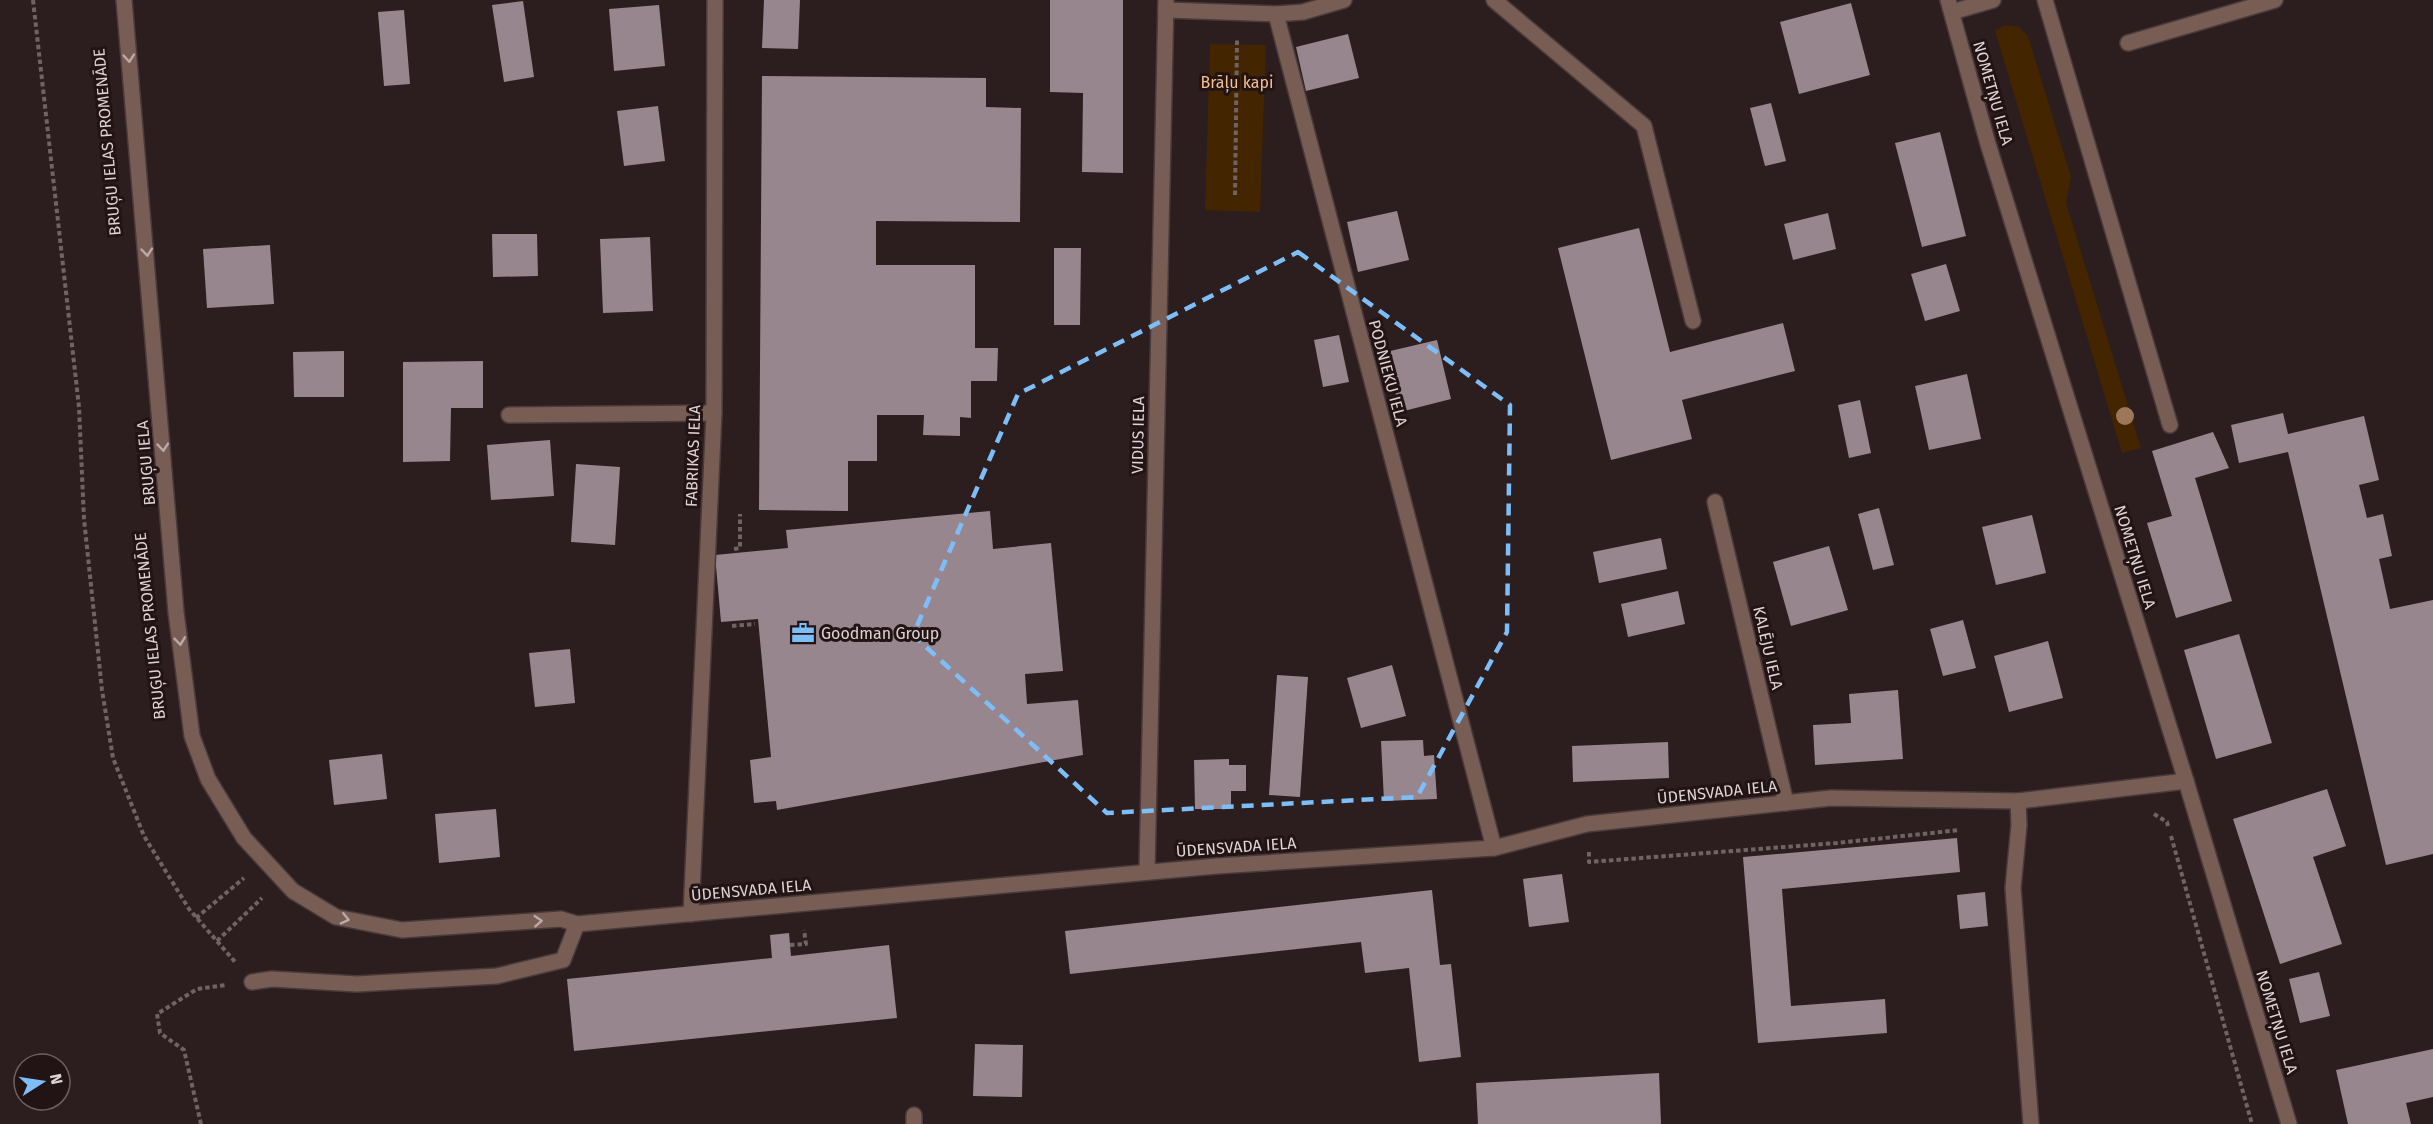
<svg xmlns="http://www.w3.org/2000/svg" width="2433" height="1124" viewBox="0 0 2433 1124" font-family="'Fira Sans',sans-serif">
  <style>
    .green { fill: #432500 }
    .building { fill: #98868e }
    .lines { fill: none; stroke-linecap: round; stroke-linejoin: round }
    .minor-casing { stroke: #493a3b; stroke-width: 18 }
    .path { stroke: #716364; stroke-width: 4; stroke-dasharray: 4.5 3; stroke-linecap: butt }
    .minor { stroke: #785d54; stroke-width: 15 }
    .tree { fill: #9c775a }
    .oneway { stroke: #bbaaa8 }
    .marked { fill: none; stroke: #7dbef9; stroke-width: 4.5; stroke-dasharray: 12 8; stroke-linejoin: round }
    .labels { text-anchor: middle; dominant-baseline: central; stroke-width: 6; stroke-linejoin: round; paint-order: stroke }
    .park-label { font-size: 16px; fill: #f7c18c; stroke: #221314 }
    .street-label { font-size: 16px; fill: #dfd4d5; stroke: #221314 }
    .poi-label { font-size: 16px; fill: #dfd4d5; stroke: #221314; text-anchor: start }
  </style>
  <rect width="100%" height="100%" fill="#2c1d1e"/>
  <g class="green">
    <path d="M 2005,25 L 2019,27 L 2028,36 L 2071,177 L 2066,203 L 2141,448 L 2122,453 L 1995,31 Z"/>
    <path d="M 1210,44 L 1266,45 L 1260,212 L 1205,210 Z"/>
  </g>
  <g class="building">
    <path d="M 764,0 L 800,0 L 798,49 L 762,48 Z"/>
    <path d="M 1050,0 L 1123,0 L 1123,173 L 1082,172 L 1083,93 L 1050,92 Z"/>
    <path d="M 523,1 L 534,77 L 504,82 L 492,5 Z"/>
    <path d="M 1851,3 L 1870,75 L 1799,94 L 1780,22 Z"/>
    <path d="M 659,5 L 665,66 L 614,71 L 609,9 Z"/>
    <path d="M 404,10 L 410,84 L 384,86 L 378,12 Z"/>
    <path d="M 1348,34 L 1359,78 L 1306,91 L 1296,47 Z"/>
    <path d="M 762,76 L 986,78 L 986,107 L 1021,108 L 1020,222 L 876,221 L 876,265 L 975,265 L 975,348 L 998,348 L 997,381 L 971,381 L 971,418 L 960,417 L 960,436 L 923,435 L 924,415 L 877,415 L 877,461 L 848,461 L 848,511 L 759,510 Z"/>
    <path d="M 1771,103 L 1786,161 L 1765,166 L 1750,108 Z"/>
    <path d="M 658,106 L 665,161 L 624,166 L 617,111 Z"/>
    <path d="M 1940,132 L 1966,236 L 1922,247 L 1895,143 Z"/>
    <path d="M 1397,211 L 1409,260 L 1358,272 L 1347,222 Z"/>
    <path d="M 1828,213 L 1836,249 L 1793,260 L 1784,224 Z"/>
    <path d="M 1639,228 L 1670,352 L 1783,323 L 1795,371 L 1682,400 L 1692,439 L 1611,460 L 1558,248 Z"/>
    <path d="M 492,234 L 537,234 L 538,276 L 493,277 Z"/>
    <path d="M 650,237 L 653,311 L 603,313 L 600,239 Z"/>
    <path d="M 270,245 L 274,304 L 207,308 L 203,249 Z"/>
    <path d="M 1054,248 L 1081,248 L 1080,325 L 1054,325 Z"/>
    <path d="M 1946,264 L 1960,311 L 1925,321 L 1911,274 Z"/>
    <path d="M 1339,335 L 1349,382 L 1323,387 L 1314,340 Z"/>
    <path d="M 1437,340 L 1451,399 L 1400,412 L 1386,352 Z"/>
    <path d="M 344,351 L 344,397 L 294,397 L 293,352 Z"/>
    <path d="M 483,361 L 483,408 L 451,408 L 450,461 L 403,462 L 403,362 Z"/>
    <path d="M 1967,374 L 1981,439 L 1929,450 L 1915,386 Z"/>
    <path d="M 1860,400 L 1871,453 L 1849,458 L 1838,405 Z"/>
    <path d="M 2283,413 L 2288,434 L 2364,416 L 2379,480 L 2359,485 L 2367,518 L 2383,514 L 2392,556 L 2379,559 L 2390,609 L 2433,600 L 2433,854 L 2386,865 L 2288,452 L 2239,463 L 2231,425 Z"/>
    <path d="M 2213,432 L 2229,468 L 2195,478 L 2232,601 L 2176,618 L 2147,523 L 2172,516 L 2152,451 Z"/>
    <path d="M 550,440 L 554,496 L 491,500 L 487,445 Z"/>
    <path d="M 576,464 L 620,467 L 615,545 L 571,542 Z"/>
    <path d="M 1879,508 L 1894,565 L 1873,570 L 1858,514 Z"/>
    <path d="M 990,511 L 993,549 L 1051,543 L 1063,671 L 1025,674 L 1027,704 L 1078,700 L 1083,755 L 777,810 L 776,801 L 754,803 L 750,760 L 771,757 L 758,619 L 721,622 L 715,555 L 788,548 L 786,530 Z"/>
    <path d="M 2032,515 L 2046,573 L 1996,585 L 1982,527 Z"/>
    <path d="M 1661,538 L 1667,569 L 1599,583 L 1593,552 Z"/>
    <path d="M 1829,546 L 1848,610 L 1791,626 L 1773,562 Z"/>
    <path d="M 1678,591 L 1685,624 L 1628,637 L 1621,604 Z"/>
    <path d="M 1963,620 L 1976,668 L 1943,676 L 1930,629 Z"/>
    <path d="M 2239,634 L 2272,743 L 2216,759 L 2184,650 Z"/>
    <path d="M 2048,641 L 2063,698 L 2009,712 L 1994,656 Z"/>
    <path d="M 570,649 L 575,703 L 535,707 L 529,653 Z"/>
    <path d="M 1392,665 L 1406,716 L 1361,728 L 1347,678 Z"/>
    <path d="M 1277,675 L 1308,677 L 1300,797 L 1269,795 Z"/>
    <path d="M 1898,690 L 1903,759 L 1815,765 L 1813,725 L 1851,723 L 1849,694 Z"/>
    <path d="M 1423,740 L 1424,756 L 1434,755 L 1437,799 L 1384,801 L 1381,741 Z"/>
    <path d="M 1668,742 L 1669,778 L 1573,782 L 1572,746 Z"/>
    <path d="M 382,754 L 387,799 L 334,805 L 329,760 Z"/>
    <path d="M 1229,759 L 1229,765 L 1246,765 L 1246,791 L 1231,791 L 1231,809 L 1195,809 L 1194,760 Z"/>
    <path d="M 2327,789 L 2346,846 L 2313,857 L 2342,944 L 2280,964 L 2233,819 Z"/>
    <path d="M 496,809 L 500,857 L 439,863 L 435,814 Z"/>
    <path d="M 1957,838 L 1960,872 L 1782,889 L 1791,1006 L 1885,999 L 1887,1033 L 1758,1043 L 1743,857 Z"/>
    <path d="M 1562,874 L 1569,922 L 1529,927 L 1523,879 Z"/>
    <path d="M 1432,890 L 1440,965 L 1451,964 L 1461,1057 L 1419,1062 L 1409,968 L 1365,973 L 1361,942 L 1070,974 L 1065,931 Z"/>
    <path d="M 1985,892 L 1988,926 L 1960,929 L 1957,895 Z"/>
    <path d="M 789,933 L 791,956 L 889,945 L 897,1018 L 574,1051 L 567,979 L 772,958 L 770,935 Z"/>
    <path d="M 2319,972 L 2330,1016 L 2300,1023 L 2289,979 Z"/>
    <path d="M 975,1044 L 1023,1045 L 1022,1097 L 973,1096 Z"/>
    <path d="M 2433,1049 L 2433,1097 L 2406,1103 L 2411,1124 L 2348,1124 L 2336,1070 Z"/>
    <path d="M 1659,1073 L 1661,1124 L 1478,1124 L 1476,1083 Z"/>
  </g>
  <g class="lines">
    <g class="minor-casing">
      <g id="minor">
        <path d="M 124,0 L 176,612 L 192,736 L 208,779 L 244,838 L 293,891 L 336,917 L 402,930 L 561,919 L 577,924 L 1217,866 L 1494,848 L 1587,824 L 1831,798 L 2018,801 L 2186,781"/>
        <path d="M 1494,0 L 1644,126 L 1693,321"/>
        <path d="M 1948,0 L 1988,144 L 2186,781 L 2289,1124"/>
        <path d="M 2045,0 L 2170,425"/>
        <path d="M 1166,10 L 1276,14 L 1303,12 L 1344,0"/>
        <path d="M 1952,12 L 1993,0"/>
        <path d="M 1276,14 L 1494,848"/>
        <path d="M 2128,43 L 2275,0"/>
        <path d="M 509,415 L 714,413"/>
        <path d="M 1715,502 L 1786,803"/>
        <path d="M 2018,801 L 2019,825 L 2013,888 L 2031,1124"/>
        <path d="M 1147,872 L 1166,0"/>
        <path d="M 691,914 L 714,413 L 715,0"/>
        <path d="M 252,982 L 272,979 L 357,984 L 497,976 L 563,960 L 577,924"/>
        <path d="M 914,1124 L 914,1115"/>
      </g>
    </g>
    <g class="path">
      <path d="M 33,0 L 79,407 L 84,519 L 102,690 L 113,758 L 144,836 L 189,909 L 236,963"/>
      <path d="M 1235,195 L 1237,40"/>
      <path d="M 734,549 L 740,548 L 740,514"/>
      <path d="M 732,626 L 755,624"/>
      <path d="M 2154,814 L 2167,822 L 2168,826"/>
      <path d="M 2171,836 L 2252,1124"/>
      <path d="M 1589,852 L 1589,862 L 1837,843 L 1960,830"/>
      <path d="M 196,918 L 244,878"/>
      <path d="M 217,941 L 262,898"/>
      <path d="M 790,945 L 806,944 L 804,930"/>
      <path d="M 201,1124 L 184,1050 L 160,1033 L 157,1014 L 197,989 L 226,985"/>
    </g>
    <use href="#minor" class="minor"/>
  </g>
  <circle class="tree" cx="2125" cy="416" r="9"/>
  <defs><path id="oneway-chevron" d="M-2-3.5L2.5 0L-2 3.5" fill="none" stroke-width="1.6" stroke-linecap="round" stroke-linejoin="round" transform="scale(1.5)"/></defs>
  <g class="oneway">
    <use href="#oneway-chevron" transform="translate(129 58) rotate(85)"/>
    <use href="#oneway-chevron" transform="translate(147 252) rotate(85)"/>
    <use href="#oneway-chevron" transform="translate(163 447) rotate(85)"/>
    <use href="#oneway-chevron" transform="translate(180 641) rotate(83)"/>
    <use href="#oneway-chevron" transform="translate(345 919) rotate(13)"/>
    <use href="#oneway-chevron" transform="translate(538 921) rotate(-4)"/>
  </g>
  <path class="marked" d="M 1298,252 L 1510,405 L 1507,632 L 1417,797 L 1107,813 L 913,635 L 1018,394 Z"/>
  <defs>
    <g id="office-bare" transform="scale(1.8)"><path d="M-6-3h4V-5.5h4V-3h4V5H-6ZM-1-4.5V-3h2v-1.5ZM-6 0V1H6V0Z" fill="#7dbef9" stroke="#221314" stroke-width="2.5" paint-order="stroke"/></g>
  </defs>
  <g fill-rule="evenodd">
    <use href="#office-bare" x="803" y="633"/>
  </g>
  <g class="labels">
    <g class="park-label">
      <text x="1237" y="82">Brāļu kapi</text>
    </g>
    <g class="street-label">
      <text transform="translate(1993 93) rotate(74)">NOMETŅU IELA</text>
      <text transform="translate(107 142) rotate(-95)">BRUĢU IELAS PROMENĀDE</text>
      <text transform="translate(1388 373) rotate(75)">PODNIEKU IELA</text>
      <text transform="translate(1138 435) rotate(-89)">VIDUS IELA</text>
      <text transform="translate(693 456) rotate(-88)">FABRIKAS IELA</text>
      <text transform="translate(146 463) rotate(-95)">BRUĢU IELA</text>
      <text transform="translate(2135 557) rotate(73)">NOMETŅU IELA</text>
      <text transform="translate(150 626) rotate(-96)">BRUĢU IELAS PROMENĀDE</text>
      <text transform="translate(1768 648) rotate(77)">KALĒJU IELA</text>
      <text transform="translate(1717 792) rotate(-6)">ŪDENSVADA IELA</text>
      <text transform="translate(1236 847) rotate(-4)">ŪDENSVADA IELA</text>
      <text transform="translate(751 890) rotate(-5)">ŪDENSVADA IELA</text>
      <text transform="translate(2277 1022) rotate(73)">NOMETŅU IELA</text>
    </g>
    <g class="poi-label">
      <text x="821" y="633">Goodman Group</text>
    </g>
  </g>
  <g transform="translate(42 1082) rotate(78)"><circle r="28" fill="#221314" stroke="#6e6061" stroke-width="1.5"/>
  <path d="M0-4.5L10 22L0 15L-10 22Z" fill="#7dbef9"/>
  <text y="-9" font-size="16" font-weight="bold" text-anchor="middle" fill="#dfd4d5">N</text>
  </g>
</svg>
